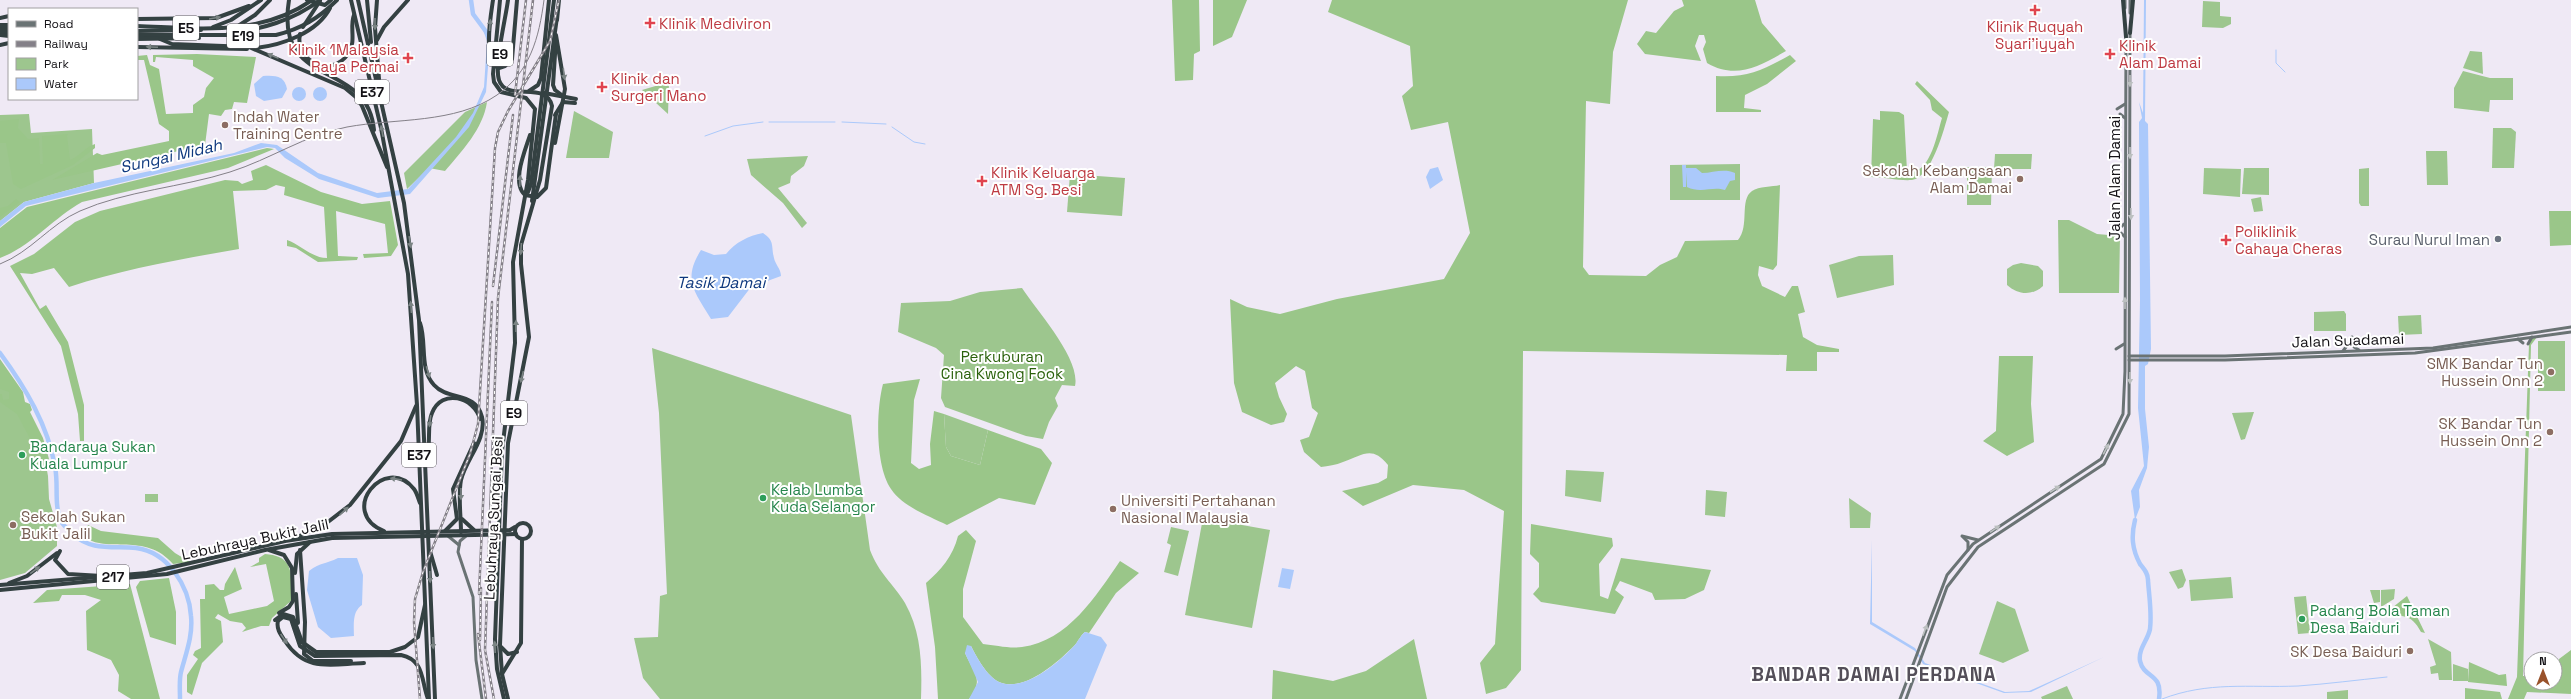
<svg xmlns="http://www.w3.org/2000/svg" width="2571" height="699" viewBox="0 0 2571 699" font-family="'Space Grotesk',sans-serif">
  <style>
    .green { fill: #9dc68e }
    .forest { fill: #9ac689 }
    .water { fill: #abc9fb }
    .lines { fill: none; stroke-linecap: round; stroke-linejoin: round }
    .stream { stroke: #abc9fb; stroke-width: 1 }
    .river { stroke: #abc9fb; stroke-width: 4.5 }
    .secondary { stroke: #6a7374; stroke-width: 3 }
    .highway { stroke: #344142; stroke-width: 4 }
    .tram { stroke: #848088; stroke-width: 1 }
    .rail-casing { stroke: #848088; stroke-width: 2.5 }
    .rail { stroke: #fff; stroke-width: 1; stroke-dasharray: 3; stroke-linecap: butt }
    .oneway { fill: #7b8484 }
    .oneway2 { fill: #bcc0c0 }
    .health-dot { fill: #e0444e; stroke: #fff; stroke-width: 1.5 }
    .education-dot { fill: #8d6e63; stroke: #fff; stroke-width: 1.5 }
    .worship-dot { fill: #6b7280; stroke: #fff; stroke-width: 1.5 }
    .leisure-dot { fill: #2e9e5b; stroke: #fff; stroke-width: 1.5 }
    .labels { text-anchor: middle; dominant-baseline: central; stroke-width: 4; stroke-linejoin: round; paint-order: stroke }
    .shield { fill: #fff; stroke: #5a595c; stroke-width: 1 }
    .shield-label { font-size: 14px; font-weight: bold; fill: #141216 }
    .health-label { font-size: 15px; fill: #be3a42; stroke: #fff; text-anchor: start }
    .education-label { font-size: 15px; fill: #785e54; stroke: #fff; text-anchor: end }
    .street-label { font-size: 15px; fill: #141216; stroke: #fff }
    .worship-label { font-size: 15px; fill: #5b616d; stroke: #fff; text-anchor: end }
    .park-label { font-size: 15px; fill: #2a610b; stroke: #fff }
    .leisure-label { font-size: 15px; fill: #27864d; stroke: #fff; text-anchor: start }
    .water-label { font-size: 16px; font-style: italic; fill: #0e387e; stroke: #fff }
    .district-label { font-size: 19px; font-weight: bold; letter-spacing: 1px; fill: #544f59; stroke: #fff }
  </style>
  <rect width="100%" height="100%" fill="#efe9f5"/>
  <g class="green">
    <path d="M 2203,1 L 2220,2 L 2220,16 L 2231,17 L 2231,24 L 2223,28 L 2202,27 Z"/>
    <path d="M 2470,51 L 2482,52 L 2483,74 L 2463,68 Z"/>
    <path d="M 2463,71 L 2490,78 L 2490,93 L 2490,78 L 2513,78 L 2513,100 L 2490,100 L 2489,112 L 2454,108 L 2454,88 Z"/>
    <path d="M 669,82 L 668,114 L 642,90 Z"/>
    <path d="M 487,102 C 483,129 462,151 445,171 L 429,168 L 407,189 L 404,173 L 465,112 Z"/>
    <path d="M 574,111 L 613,132 L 609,158 L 566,158 Z"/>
    <path d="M 29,114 L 31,133 L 92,129 L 94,183 L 24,202 L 0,221 L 0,115 Z"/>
    <path d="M 2493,128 L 2511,128 L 2516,132 L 2514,168 L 2492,168 Z"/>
    <path d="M 2426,151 L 2447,151 L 2448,185 L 2427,185 Z"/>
    <path d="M 1995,154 L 2032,154 L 2031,169 L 1994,169 Z"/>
    <path d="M 808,156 L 804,166 L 791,176 L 790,183 L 778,188 L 807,223 L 802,228 L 783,203 L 751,175 L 747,159 Z"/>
    <path d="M 1740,164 L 1740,200 L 1670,200 L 1670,165 Z"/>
    <path d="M 1967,167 L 1992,167 L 1991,205 L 1967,205 Z"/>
    <path d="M 2204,168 L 2241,169 L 2240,197 L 2203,194 Z"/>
    <path d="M 2244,168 L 2269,168 L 2269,195 L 2242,194 Z"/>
    <path d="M 2369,168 L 2369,206 L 2361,206 L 2359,203 L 2359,169 Z"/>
    <path d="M 1070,174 L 1125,178 L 1122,216 L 1067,212 Z"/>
    <path d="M 2261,197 L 2263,211 L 2254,212 L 2251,199 Z"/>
    <path d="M 2058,220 L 2069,220 L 2097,234 L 2120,236 L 2119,293 L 2059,293 Z"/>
    <path d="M 1893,255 L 1894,285 L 1837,298 L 1829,265 L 1859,256 Z"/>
    <path d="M 2021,263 L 2038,266 L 2043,271 L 2043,286 C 2032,296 2018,295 2007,285 L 2007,269 L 2013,265 Z"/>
    <path d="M 1022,288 C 1037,311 1081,359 1075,386 L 1062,385 L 1055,398 L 1058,406 L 1049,422 L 1043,439 L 1026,436 L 945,407 L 941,398 L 944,355 L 936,348 L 898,332 L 901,303 L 950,301 L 980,292 Z"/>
    <path d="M 2344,311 L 2346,314 L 2346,331 L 2314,331 L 2314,312 Z"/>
    <path d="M 2421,315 L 2422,334 L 2399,335 L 2398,316 Z"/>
    <rect x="2538" y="341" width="27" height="50"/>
    <path d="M 652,348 L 851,415 L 870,550 C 879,574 893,583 905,603 C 922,633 922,666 921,699 L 660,699 L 643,678 L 634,638 L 658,637 L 660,596 L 667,594 L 659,413 Z"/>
    <path d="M 0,367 L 40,433 L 48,476 L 49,499 L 57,527 L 57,546 L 25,573 L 0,580 Z"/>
    <path d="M 2254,412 L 2245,439 L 2241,440 L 2232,413 Z"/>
    <path d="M 944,414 L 988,430 L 980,465 L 951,456 L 946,447 Z"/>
    <path d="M 1566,470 L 1604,472 L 1601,502 L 1565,496 Z"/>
    <path d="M 1706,490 L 1727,492 L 1725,517 L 1705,515 Z"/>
    <rect x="145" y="494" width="13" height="8"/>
    <path d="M 1849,498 L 1871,513 L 1870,528 L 1850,528 Z"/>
    <path d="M 1203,518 L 1270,530 L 1252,628 L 1185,615 Z"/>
    <path d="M 1171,527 L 1189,531 L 1178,576 L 1164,572 L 1171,545 L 1167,543 Z"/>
    <path d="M 2182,569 L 2186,580 L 2183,587 L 2178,589 L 2169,572 Z"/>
    <path d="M 2231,577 L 2233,598 L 2191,601 L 2189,580 Z"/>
    <path d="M 2395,589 L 2394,599 L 2381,607 L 2381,590 Z"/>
    <path d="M 2370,590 L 2380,590 L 2380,602 L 2374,603 Z"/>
    <path d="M 2306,596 L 2310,633 L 2298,634 L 2294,597 Z"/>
    <path d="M 1997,601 L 2015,609 L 2029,651 L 2003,663 L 1979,654 Z"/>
    <path d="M 2428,639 L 2451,652 L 2452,680 L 2439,680 L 2438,673 L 2431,674 L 2430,667 L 2436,665 Z"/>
    <path d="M 2453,664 L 2468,669 L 2468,681 L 2453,681 Z"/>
    <path d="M 2067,686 L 2073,699 L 2042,699 L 2041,697 Z"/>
    <path d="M 2348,690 L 2348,699 L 2327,699 L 2327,692 Z"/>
  </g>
  <g class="forest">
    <path d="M 1172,0 L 1199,0 L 1200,51 L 1194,54 L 1193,80 L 1175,81 Z"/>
    <path d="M 1213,0 L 1247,0 L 1232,37 L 1213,46 Z"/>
    <path d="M 1332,0 L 1628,0 L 1613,52 L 1610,104 L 1586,101 L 1583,267 L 1589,275 L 1646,276 L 1660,265 L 1677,257 L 1685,241 L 1738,240 C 1750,226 1739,200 1752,191 C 1759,186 1772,187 1780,185 L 1777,265 L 1773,270 L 1759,266 L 1758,275 L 1762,286 L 1785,297 L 1792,286 L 1798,286 L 1805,312 L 1798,314 L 1803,337 L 1817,345 L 1839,349 L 1839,352 L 1817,352 L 1817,371 L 1786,371 L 1787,355 L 1523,351 L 1521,670 L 1506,688 L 1486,694 L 1480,663 L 1495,644 L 1504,511 L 1464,490 L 1413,485 L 1363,506 L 1342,491 L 1378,483 L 1387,478 L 1388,465 C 1372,445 1363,455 1343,462 C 1336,465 1328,466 1321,467 L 1304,452 L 1300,440 L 1309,437 L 1318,413 L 1312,408 L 1305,371 L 1296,366 L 1275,383 L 1279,397 L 1287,414 L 1284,422 L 1271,425 L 1242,412 L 1234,383 L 1230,299 L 1247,307 L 1280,314 L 1337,299 L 1444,279 L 1470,233 L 1448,122 L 1411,130 L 1402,96 L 1413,86 L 1410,46 L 1328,12 Z"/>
    <path d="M 1682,0 L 1755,0 L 1762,23 L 1786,51 C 1760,66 1736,80 1707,63 L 1703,49 L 1706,42 L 1704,35 L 1699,35 L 1695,46 L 1701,61 L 1645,54 L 1637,44 L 1646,31 L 1656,33 L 1674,11 L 1684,6 Z"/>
    <path d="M 197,54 L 256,57 L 247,103 L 234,102 L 232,109 L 225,110 L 221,116 L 209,114 L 205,145 L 52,180 L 97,153 L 102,155 L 169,141 L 169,131 L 159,124 L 144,60 L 137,60 L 137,56 L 147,55 L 150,65 L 159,69 L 166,114 L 193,113 L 193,105 L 204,97 L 206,88 L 214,78 L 193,66 L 193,60 L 156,57 L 155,62 L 153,62 L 153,55 Z"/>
    <path d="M 1790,55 L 1796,61 L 1767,84 L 1745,95 L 1744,108 L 1761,110 L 1761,112 L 1716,112 L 1716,76 C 1747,78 1763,70 1790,55 Z"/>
    <path d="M 1917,81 L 1949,112 C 1944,129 1932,177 1912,180 C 1899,181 1884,177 1871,177 L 1873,119 L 1880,120 L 1880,111 L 1899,112 L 1904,115 L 1907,171 C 1930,177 1937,134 1942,118 L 1932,110 L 1930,100 L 1915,84 Z"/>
    <path d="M 19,119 L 18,128 L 28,139 L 39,138 L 40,164 L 43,164 L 42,136 L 68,134 L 67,136 L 70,160 C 80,156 85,147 95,144 L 95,148 L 73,165 L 21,189 L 13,184 L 6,143 L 0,143 L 0,121 Z"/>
    <path d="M 267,148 L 274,149 L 228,168 L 82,202 C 53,218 32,246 0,258 L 0,228 L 27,207 Z"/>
    <path d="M 266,165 L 321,192 L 362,204 L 390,201 L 398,245 L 391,256 L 364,258 L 363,254 L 388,253 L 385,224 L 336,211 L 338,256 L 358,257 L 357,260 L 318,262 L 296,248 L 287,246 L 287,240 C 301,245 312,258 327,258 L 324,207 L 284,195 L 285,187 L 276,185 L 266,190 L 233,191 L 239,249 C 181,259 124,269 69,287 L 54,268 L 32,274 L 20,273 L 40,309 L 46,305 L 68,342 L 84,405 L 84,441 L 80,441 L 78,414 L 61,346 L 10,266 L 34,254 L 75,222 L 100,211 L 225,180 L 238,181 L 242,184 L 253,180 L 251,171 Z"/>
    <path d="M 16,199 L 20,202 L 0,217 L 0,208 L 8,206 Z"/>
    <path d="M 2549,211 L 2571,211 L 2571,245 L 2550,246 Z"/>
    <path d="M 2537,337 L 2531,345 L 2523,676 L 2531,676 L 2531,683 L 2555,683 L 2555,676 L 2559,676 L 2559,659 L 2571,650 L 2571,694 L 2527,692 L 2524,699 L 2508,699 L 2517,677 L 2529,344 L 2532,338 Z"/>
    <path d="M 1999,356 L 2033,356 L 2031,404 L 2034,442 L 2007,456 L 1983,441 L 1996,431 Z"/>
    <path d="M 0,359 L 23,392 L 25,402 L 30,404 L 32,410 L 30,412 L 43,438 L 49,459 L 43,465 L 36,466 L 36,462 L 41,457 L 39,448 L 34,446 L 17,414 L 0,402 L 0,394 L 2,394 L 3,400 L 9,399 L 9,392 L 0,389 Z"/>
    <path d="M 920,379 L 914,400 L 911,463 L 919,469 L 931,465 L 930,444 L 934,411 L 944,414 L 946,447 L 951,456 L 980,465 L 988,430 L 1041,449 L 1052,463 L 1035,505 L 999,498 L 947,525 C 929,516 903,507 891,489 C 875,466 876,410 883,384 Z"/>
    <path d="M 1531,524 L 1612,538 L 1613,546 L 1599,564 L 1600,596 L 1608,599 L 1621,558 L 1711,570 L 1704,590 L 1685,599 L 1655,600 L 1652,593 L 1620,581 L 1615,590 L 1624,597 L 1615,614 L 1541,602 L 1533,594 L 1539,587 L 1539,563 L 1530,554 Z"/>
    <path d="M 88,525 L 101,531 L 158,538 L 175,553 L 190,562 L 173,564 C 145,531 107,555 83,536 Z"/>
    <path d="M 966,530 L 976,541 L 963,589 L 963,617 L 983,644 C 995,645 1010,649 1022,647 C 1068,641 1096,596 1120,561 L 1139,573 L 1116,593 L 1089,633 L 1085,632 C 1080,636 1078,642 1074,646 C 1058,662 1024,693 999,682 C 987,676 977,658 971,646 L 965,653 C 973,672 985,679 969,699 L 938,699 L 935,647 L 926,583 C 941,570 953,556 958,536 Z"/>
    <path d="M 265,554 C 296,556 291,576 291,601 L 272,618 L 269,626 L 261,626 L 242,632 L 246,628 L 242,623 L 230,621 L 218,614 L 215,618 L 221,621 L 223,642 L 202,663 L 192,695 L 187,692 L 187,675 L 198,659 L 193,655 L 195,651 L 201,648 L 200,599 L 205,599 L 205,585 L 214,584 L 220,590 L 224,590 L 225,584 L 235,567 L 242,589 L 224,597 L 229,614 L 267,606 L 274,601 L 266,564 L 250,567 L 259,562 L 259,558 Z"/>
    <path d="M 169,578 L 176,612 L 176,645 L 150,637 L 136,587 L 140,581 Z"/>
    <path d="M 130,584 L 160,699 L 131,699 L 118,691 L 119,675 L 111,660 L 87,650 L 86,611 L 101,600 L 85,595 L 62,595 L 59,601 L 33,603 L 47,590 Z"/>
    <path d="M 2407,596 L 2425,633 L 2421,632 C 2411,613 2402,616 2383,615 Z"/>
    <path d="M 1414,639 L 1427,699 L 1272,699 L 1273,670 L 1333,681 L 1366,671 Z"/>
    <path d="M 2469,662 L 2499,675 L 2506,674 L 2507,686 L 2468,682 Z"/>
    <path d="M 2465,688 L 2500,692 L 2502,699 L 2465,699 Z"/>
  </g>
  <g class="water">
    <path d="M 2144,0 L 2146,0 L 2145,121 L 2148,124 L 2151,349 L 2148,364 L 2145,366 L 2145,409 L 2149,447 L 2147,468 L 2139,490 L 2140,507 L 2135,520 L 2131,491 L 2144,466 L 2138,408 L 2140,300 L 2139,122 L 2142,118 L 2139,102 L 2143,113 Z"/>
    <path d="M 484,29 L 490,42 L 486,92 L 469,127 L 410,194 L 378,198 L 319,179 L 285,158 L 275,148 L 267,147 L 26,206 L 0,227 L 0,221 L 24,202 L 94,183 L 234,153 L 261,143 L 277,145 L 318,173 L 377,193 L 408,189 L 456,137 L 473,113 L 484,87 L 487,41 L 483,30 Z"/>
    <path d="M 263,76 C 275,75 285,76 287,89 L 282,98 L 264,101 L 256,96 L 254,84 Z"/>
    <circle cx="320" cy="94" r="7"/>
    <circle cx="299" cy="94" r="7"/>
    <path d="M 1682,165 L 1686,165 L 1686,168 L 1696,168 L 1702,173 C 1713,173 1724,168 1735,173 L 1735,180 L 1730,181 L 1725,190 C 1712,186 1701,194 1687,187 L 1686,172 L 1686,187 L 1683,187 Z"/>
    <path d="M 1438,167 L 1443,180 L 1430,189 L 1426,177 L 1430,169 Z"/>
    <path d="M 763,233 C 775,241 771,246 774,258 C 775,264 781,269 781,276 L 751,287 L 728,317 L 711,319 C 695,292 682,280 701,250 L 714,255 L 726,254 C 736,242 748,236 763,233 Z"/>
    <path d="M 1872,540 L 1872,622 L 1915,648 L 1925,663 L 2005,692 L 2029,691 L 2104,657 L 2031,692 L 2004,693 L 1923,664 L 1915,651 L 1870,624 Z"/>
    <path d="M 338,558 L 357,558 L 363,575 L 362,605 C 352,612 354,624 354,636 L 331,638 L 318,627 L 307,590 L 309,571 C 321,562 326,564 338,558 Z"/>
    <path d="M 1282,568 L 1294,570 L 1290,589 L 1278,587 Z"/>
    <path d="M 1085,632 L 1101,637 L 1107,645 L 1085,699 L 969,699 L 978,682 L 965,653 L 967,645 L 971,646 C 977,658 987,676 999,682 C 1024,693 1059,662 1074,646 C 1078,642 1080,636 1085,632 Z"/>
  </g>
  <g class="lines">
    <g class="stream">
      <path d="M 2276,50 L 2276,63 L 2285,72"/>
      <path d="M 769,122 L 835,122"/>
      <path d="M 842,122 L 886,124"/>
      <path d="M 892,127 L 914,142 L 925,144"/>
      <path d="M 705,136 L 733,126 L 763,122"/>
      <path d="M 2162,699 C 2209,681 2248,688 2298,686 C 2327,684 2357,680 2387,677"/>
    </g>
    <g class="river">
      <path d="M 471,0 L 473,14 L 487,33"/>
      <path d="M 0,353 C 25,387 48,425 55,467 C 59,486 53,505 62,523 C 65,527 70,531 73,534 C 90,551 113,546 136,548 C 168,552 189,586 191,616 C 193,636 186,653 181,672 C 179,680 180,690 180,699"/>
      <path d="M 2135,520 C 2131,536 2132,549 2140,564 C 2144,569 2148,573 2148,580 C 2149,596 2152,613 2150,629 C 2148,640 2138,649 2140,661 C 2144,679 2163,672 2159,699"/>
    </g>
    <g class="secondary">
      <path d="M 2125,0 L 2125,8"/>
      <path d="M 2130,0 L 2130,13"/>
      <path d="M 2117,109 L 2125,104"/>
      <path d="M 2120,114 L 2125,118"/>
      <path d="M 2117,231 L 2124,224"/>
      <path d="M 2112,232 L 2121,233 L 2125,237"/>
      <path d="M 2352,337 L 2354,347 L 2359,350"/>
      <path d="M 2518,339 L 2523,343"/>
      <path d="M 2528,344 L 2532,337"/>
      <path d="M 2116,349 L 2124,344"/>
      <path d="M 2343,351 L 2349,343"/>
      <path d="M 2129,356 L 2225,356 L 2433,348 L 2571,327"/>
      <path d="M 2129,360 L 2225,360 L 2415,353 L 2571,332"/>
      <path d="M 448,536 L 459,545"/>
      <path d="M 466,536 L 460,541 L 458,552 L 473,597 L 476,660 L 482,699"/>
      <path d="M 1962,536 L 1978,540"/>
      <path d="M 1963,537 L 1968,542 L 1968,550"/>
      <path d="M 1900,699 L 1947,575 L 1973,544 L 2101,459 L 2123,414 L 2125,371 L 2126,35"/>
      <path d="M 1906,699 L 1947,587 L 1978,547 L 2104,464 L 2129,414 L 2130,33"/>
    </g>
    <g class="highway">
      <path d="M 289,0 C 274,92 367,57 374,130"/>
      <path d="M 307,0 L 325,5 L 331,0"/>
      <path d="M 351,0 L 381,128 L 408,274 L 417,405 L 429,699"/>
      <path d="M 358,0 L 404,203 L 419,320 L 435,699"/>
      <path d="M 367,0 L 371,42"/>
      <path d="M 377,0 L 375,28 L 379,79"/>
      <path d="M 493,0 C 491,14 482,63 499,68 L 505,66 L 512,59 L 517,0"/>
      <path d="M 500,0 L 493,74 L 494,82 L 501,92 L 526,98 L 535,109 L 528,180 L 513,262 L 515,343 L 502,451 L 495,639 L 497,669 L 504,699"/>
      <path d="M 2123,0 L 2126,37"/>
      <path d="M 0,18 L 9,16"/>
      <path d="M 137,19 L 216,18 L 249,6"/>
      <path d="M 557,20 L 559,0"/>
      <path d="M 0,25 L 9,25"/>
      <path d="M 137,26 C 197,28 260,37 312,0"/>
      <path d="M 213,27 L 231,20 L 261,0"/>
      <path d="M 303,27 L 320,1"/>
      <path d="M 0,28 L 9,28"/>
      <path d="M 235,28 L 255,15 L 270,0"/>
      <path d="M 137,31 L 201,30"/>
      <path d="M 0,32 L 9,32"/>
      <path d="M 2130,33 L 2133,0"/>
      <path d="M 228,34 C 261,29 293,21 320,0"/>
      <path d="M 300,34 C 294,62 332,78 348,54 C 357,41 349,27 354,15"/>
      <path d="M 0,35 L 9,36"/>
      <path d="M 137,35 L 276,35 C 301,29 319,18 337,0"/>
      <path d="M 137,39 L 199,38"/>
      <path d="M 160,39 L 172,44 L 249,47 L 345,88 L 357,98 L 362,106 L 387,167"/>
      <path d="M 556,39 L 553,85 L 555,90 L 563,96"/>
      <path d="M 377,40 L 384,27 L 408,0"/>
      <path d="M 0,45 L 9,43"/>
      <path d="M 137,47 L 247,49"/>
      <path d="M 256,48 C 282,45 317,33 330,8"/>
      <path d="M 529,91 L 538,85 L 541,78 L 549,0"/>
      <path d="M 544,93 L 576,99"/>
      <path d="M 555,115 L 563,102 L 575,103"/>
      <path d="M 530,135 C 525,151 511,183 525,195 L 537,197 L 546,188 L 556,114"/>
      <path d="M 555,143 L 565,89 L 556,35"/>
      <path d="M 528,192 L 531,184 L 554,0"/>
      <path d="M 532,201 L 557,17"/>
      <path d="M 420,323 C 427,343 419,369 434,385 C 448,401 476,391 482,417 C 487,439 466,459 461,480 C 458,496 461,516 461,532"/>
      <path d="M 426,458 C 432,444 426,427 432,413 C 442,388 474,397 480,419"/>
      <path d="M 462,519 L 474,530"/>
      <circle cx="523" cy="531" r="8"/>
      <path d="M 384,531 C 337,512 385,453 414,489 C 417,493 418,498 420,503"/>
      <path d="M 445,531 L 457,519 L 453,489 L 474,443"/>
      <path d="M 295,538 L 324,525 L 350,505 L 401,441 L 416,406"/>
      <path d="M 269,550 L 284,555 L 292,568 L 293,601 L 289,607 L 279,613"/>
      <path d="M 300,550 L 305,622 L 304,654 L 313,661 L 351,661"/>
      <path d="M 60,551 L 55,560 L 68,574 L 102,576"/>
      <path d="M 430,551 L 437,575"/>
      <path d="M 295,573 L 297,554 L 310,542"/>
      <path d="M 9,583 L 27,576 L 57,553"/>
      <path d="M 0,585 L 147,573 L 285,541 L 332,534 L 510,530 L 515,527"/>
      <path d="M 0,590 L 167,574 L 265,550 L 332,538 L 516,534"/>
      <path d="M 296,594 L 298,623"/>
      <path d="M 275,620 L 283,614 L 293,617 L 302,642 L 316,652 L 390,652 L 405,647 L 418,637 L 425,605"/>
      <path d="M 501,647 L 508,654 L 517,652"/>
      <path d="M 364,663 C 331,664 306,673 285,641 C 281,635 276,629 278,621 L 283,617 L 291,619 L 300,646 L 315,656 L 401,655 C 425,660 421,681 428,699"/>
      <path d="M 502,674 L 521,643 L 522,539"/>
      <path d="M 508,699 L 502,674 L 500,645 L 508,443 L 529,337 L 521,264 L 521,245 L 540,180 L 552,106 C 547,80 506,103 499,80 C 494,65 506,17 508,0"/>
    </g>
    <path class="tram" d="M 0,264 C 31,252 50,224 80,211 C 125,191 183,187 230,172 C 271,159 305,135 347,127 C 396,118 455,124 497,95 C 530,72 539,38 544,0"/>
    <g class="rail-casing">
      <g id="rail">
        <path d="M 515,95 L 526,0"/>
        <path d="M 493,286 L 513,115"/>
        <path d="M 479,594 L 492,302"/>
        <path d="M 478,634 L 486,699"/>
        <path d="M 480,640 L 481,588"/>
        <path d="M 420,699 L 414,622 L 415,599 L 423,572 L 470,454 L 478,424 L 495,148 L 498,132 L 508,111 L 550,41 L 559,0"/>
        <path d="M 494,699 L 485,650 L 498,298 L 533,0"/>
      </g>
    </g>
    <use href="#rail" class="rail"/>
  </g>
  <defs><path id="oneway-solid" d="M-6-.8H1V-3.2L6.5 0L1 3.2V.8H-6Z"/></defs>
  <g class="oneway">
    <use href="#oneway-solid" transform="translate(215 18) rotate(-10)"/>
    <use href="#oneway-solid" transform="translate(375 24) rotate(90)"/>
    <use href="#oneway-solid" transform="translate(490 25) rotate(-85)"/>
    <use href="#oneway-solid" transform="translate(152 47) rotate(-178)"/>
    <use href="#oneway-solid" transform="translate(273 56) rotate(-157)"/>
    <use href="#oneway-solid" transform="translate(564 74) rotate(83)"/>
    <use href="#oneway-solid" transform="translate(382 131) rotate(-101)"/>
    <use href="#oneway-solid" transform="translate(520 181) rotate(-87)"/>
    <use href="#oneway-solid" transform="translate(410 242) rotate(81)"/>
    <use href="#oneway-solid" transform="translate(521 249) rotate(94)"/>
    <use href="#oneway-solid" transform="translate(411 307) rotate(-94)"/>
    <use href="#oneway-solid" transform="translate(516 326) rotate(-90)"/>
    <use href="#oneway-solid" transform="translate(428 372) rotate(74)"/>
    <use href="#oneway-solid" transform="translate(522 377) rotate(103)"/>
    <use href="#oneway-solid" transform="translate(430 421) rotate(97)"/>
    <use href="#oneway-solid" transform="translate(396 479) rotate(-171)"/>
    <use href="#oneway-solid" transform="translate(461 494) rotate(90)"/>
    <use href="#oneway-solid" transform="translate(344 511) rotate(-43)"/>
    <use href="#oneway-solid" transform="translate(35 570) rotate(-36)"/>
    <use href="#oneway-solid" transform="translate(430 577) rotate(88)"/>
    <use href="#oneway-solid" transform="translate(284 639) rotate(56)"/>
    <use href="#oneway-solid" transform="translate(433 643) rotate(88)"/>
    <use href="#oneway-solid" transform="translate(495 647) rotate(-92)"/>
  </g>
  <g class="oneway2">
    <use href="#oneway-solid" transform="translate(2130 81) rotate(90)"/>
    <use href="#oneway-solid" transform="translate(2130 153) rotate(90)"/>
    <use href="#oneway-solid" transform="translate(2131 214) rotate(90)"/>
    <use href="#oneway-solid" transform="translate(2125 303) rotate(-90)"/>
    <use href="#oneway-solid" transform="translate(2130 378) rotate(90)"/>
    <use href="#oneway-solid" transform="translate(2106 449) rotate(-63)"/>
    <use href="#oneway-solid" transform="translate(2055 489) rotate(-33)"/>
    <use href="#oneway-solid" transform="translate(1995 529) rotate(-34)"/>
    <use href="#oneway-solid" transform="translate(1925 630) rotate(-69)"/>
  </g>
  <g class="health-dot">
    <path d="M2033 4h4v4h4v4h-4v4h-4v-4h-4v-4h4z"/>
    <path d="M648 17h4v4h4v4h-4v4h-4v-4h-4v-4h4z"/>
    <path d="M2108 48h4v4h4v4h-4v4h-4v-4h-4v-4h4z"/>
    <path d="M406 52h4v4h4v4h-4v4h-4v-4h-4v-4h4z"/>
    <path d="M600 81h4v4h4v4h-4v4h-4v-4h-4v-4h4z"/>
    <path d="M980 175h4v4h4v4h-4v4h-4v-4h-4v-4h4z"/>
    <path d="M2224 234h4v4h4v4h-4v4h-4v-4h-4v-4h4z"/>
  </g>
  <g class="education-dot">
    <circle cx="225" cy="125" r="4"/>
    <circle cx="2020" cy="179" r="4"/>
    <circle cx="2551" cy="372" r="4"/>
    <circle cx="2550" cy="432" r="4"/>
    <circle cx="1113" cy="509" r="4"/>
    <circle cx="13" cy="525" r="4"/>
    <circle cx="2410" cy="651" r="4"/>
  </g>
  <circle class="worship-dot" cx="2498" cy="239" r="4"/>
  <g class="leisure-dot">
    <circle cx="22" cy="455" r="4"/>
    <circle cx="763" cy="498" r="4"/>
    <circle cx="2302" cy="619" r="4"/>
  </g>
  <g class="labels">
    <g class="shield">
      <rect x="173" y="16" width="26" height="24" rx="3"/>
      <rect x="227" y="24" width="32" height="24" rx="3"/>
      <rect x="487" y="42" width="26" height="24" rx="3"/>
      <rect x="355" y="80" width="34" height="24" rx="3"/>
      <rect x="501" y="401" width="26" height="24" rx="3"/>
      <rect x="402" y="443" width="34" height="24" rx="3"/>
      <rect x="97" y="565" width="32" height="24" rx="3"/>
    </g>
    <g class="shield-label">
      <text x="186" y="28">E5</text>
      <text x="243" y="36">E19</text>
      <text x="500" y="54">E9</text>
      <text x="372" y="92">E37</text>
      <text x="514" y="413">E9</text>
      <text x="419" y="455">E37</text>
      <text x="113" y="577">217</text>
    </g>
    <g class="health-label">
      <text x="659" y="23">Klinik Mediviron</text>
      <text x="2035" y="26" text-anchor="middle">Klinik Ruqyah<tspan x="2035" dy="17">Syari'iyyah</tspan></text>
      <text x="2119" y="45">Klinik<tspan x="2119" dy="17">Alam Damai</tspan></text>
      <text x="399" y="49" text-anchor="end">Klinik 1Malaysia<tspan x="399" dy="17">Raya Permai</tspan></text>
      <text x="611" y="78">Klinik dan<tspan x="611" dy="17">Surgeri Mano</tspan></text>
      <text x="991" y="172">Klinik Keluarga<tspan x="991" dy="17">ATM Sg. Besi</tspan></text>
      <text x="2235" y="231">Poliklinik<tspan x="2235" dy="17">Cahaya Cheras</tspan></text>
    </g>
    <g class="education-label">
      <text x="233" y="116" text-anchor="start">Indah Water<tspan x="233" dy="17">Training Centre</tspan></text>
      <text x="2012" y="170">Sekolah Kebangsaan<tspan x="2012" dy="17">Alam Damai</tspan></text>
      <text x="2543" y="363">SMK Bandar Tun<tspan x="2543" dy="17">Hussein Onn 2</tspan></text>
      <text x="2542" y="423">SK Bandar Tun<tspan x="2542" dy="17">Hussein Onn 2</tspan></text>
      <text x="1121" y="500" text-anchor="start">Universiti Pertahanan<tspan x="1121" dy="17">Nasional Malaysia</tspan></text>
      <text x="21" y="516" text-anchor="start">Sekolah Sukan<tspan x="21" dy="17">Bukit Jalil</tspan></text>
      <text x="2402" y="651">SK Desa Baiduri</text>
    </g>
    <g class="street-label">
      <text transform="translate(2114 178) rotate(-90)">Jalan Alam Damai</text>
      <text transform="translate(2348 340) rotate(-2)">Jalan Suadamai</text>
      <text transform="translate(493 518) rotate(-87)">Lebuhraya Sungai Besi</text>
      <text transform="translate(255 539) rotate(-12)">Lebuhraya Bukit Jalil</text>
    </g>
    <g class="worship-label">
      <text x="2490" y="239">Surau Nurul Iman</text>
    </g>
    <g class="park-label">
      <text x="1002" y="356">Perkuburan<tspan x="1002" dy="17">Cina Kwong Fook</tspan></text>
    </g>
    <g class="leisure-label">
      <text x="30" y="446">Bandaraya Sukan<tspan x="30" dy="17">Kuala Lumpur</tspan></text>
      <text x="771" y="489">Kelab Lumba<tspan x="771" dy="17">Kuda Selangor</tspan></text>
      <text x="2310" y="610">Padang Bola Taman<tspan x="2310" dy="17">Desa Baiduri</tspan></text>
    </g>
    <g class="water-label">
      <text transform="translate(171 156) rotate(-13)">Sungai Midah</text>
      <text x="721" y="282">Tasik Damai</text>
    </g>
    <g class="district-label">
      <text x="1874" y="674">BANDAR DAMAI PERDANA</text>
    </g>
  </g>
  <rect x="8" y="8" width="130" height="92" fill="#ffffff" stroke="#a1a0a2"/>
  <rect x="16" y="21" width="20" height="6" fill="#6a7374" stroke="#a1a0a2"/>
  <text x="44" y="28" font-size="12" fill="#141216">Road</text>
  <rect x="16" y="41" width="20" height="6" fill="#848088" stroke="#a1a0a2"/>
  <text x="44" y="48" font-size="12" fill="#141216">Railway</text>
  <rect x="16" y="58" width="20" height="12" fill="#9dc68e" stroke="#a1a0a2"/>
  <text x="44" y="68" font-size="12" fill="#141216">Park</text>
  <rect x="16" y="78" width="20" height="12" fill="#abc9fb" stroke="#a1a0a2"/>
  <text x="44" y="88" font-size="12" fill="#141216">Water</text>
  <g transform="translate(2543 671)"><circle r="19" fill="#ffffff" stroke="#a1a0a2"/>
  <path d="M0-3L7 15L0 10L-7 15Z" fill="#99522b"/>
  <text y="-6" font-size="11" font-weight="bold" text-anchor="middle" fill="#141216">N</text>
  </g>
</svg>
